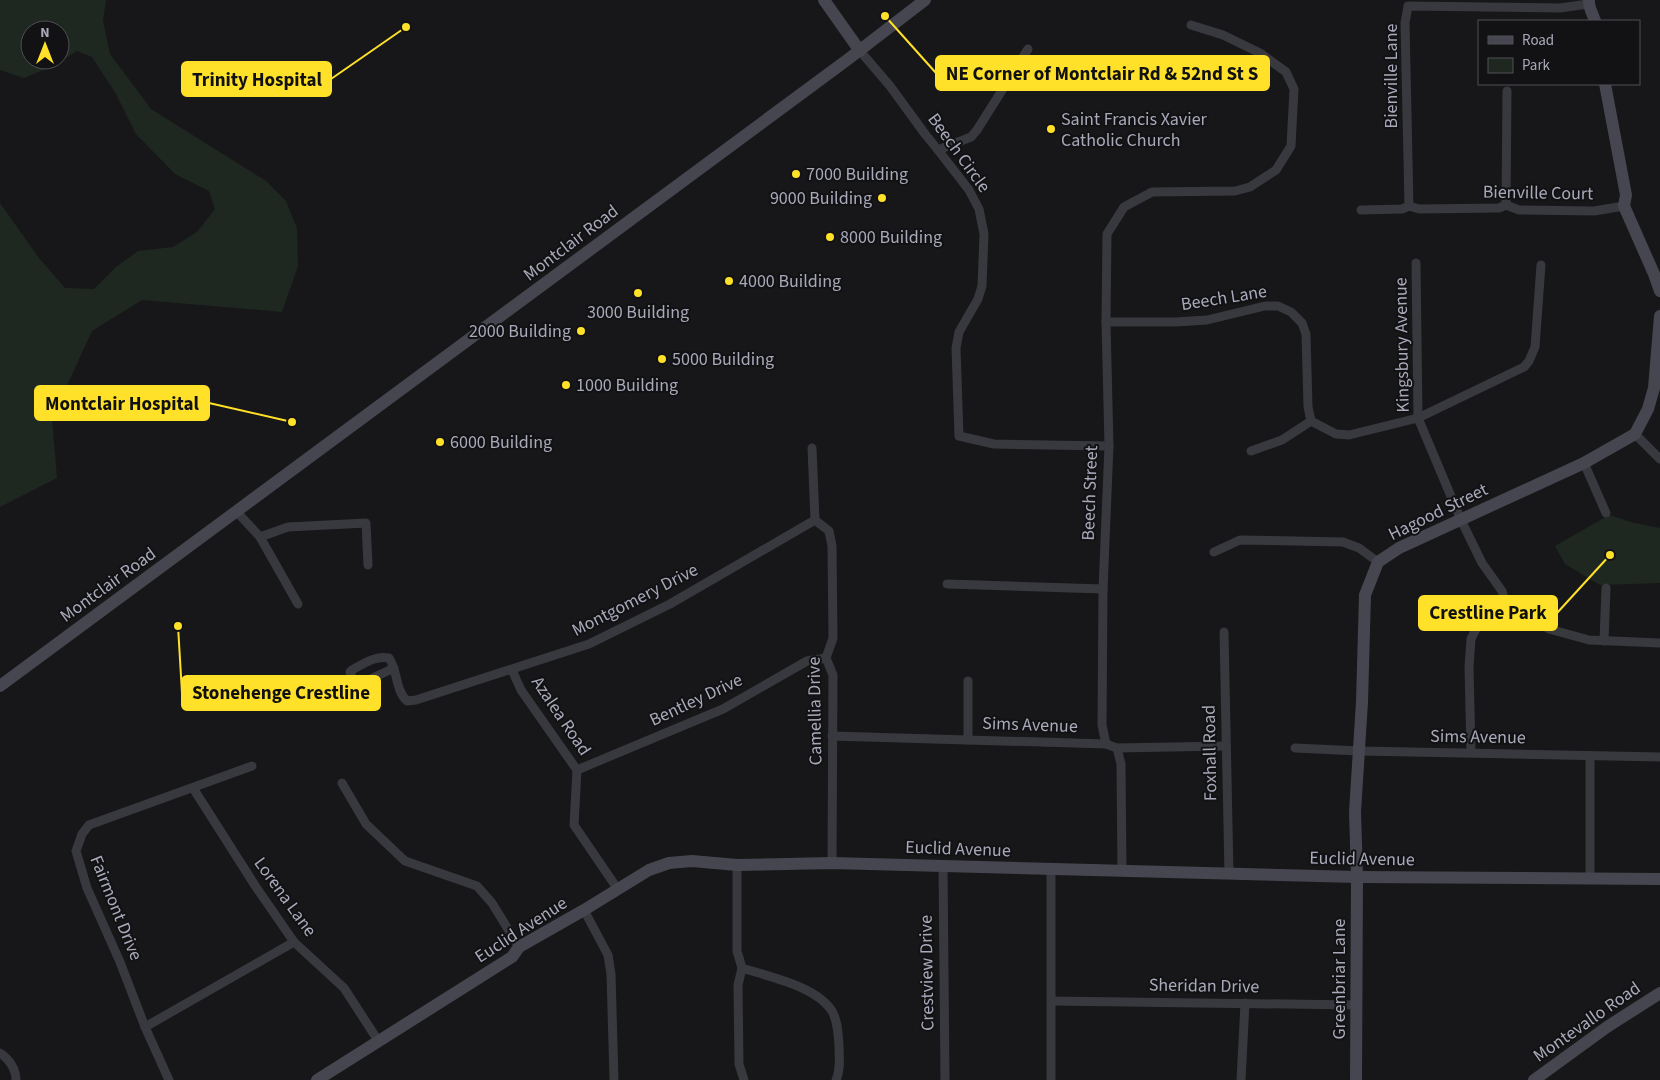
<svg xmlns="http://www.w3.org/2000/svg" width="1660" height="1080" viewBox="0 0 1660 1080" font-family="'Source Sans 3',sans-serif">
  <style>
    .green { fill: #1e2821; fill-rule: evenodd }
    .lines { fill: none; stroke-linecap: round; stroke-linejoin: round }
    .street { stroke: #38383f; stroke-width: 9 }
    .secondary { stroke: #45464f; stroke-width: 12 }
    .poi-dot { fill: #ffe129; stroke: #121214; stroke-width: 2 }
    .labels { text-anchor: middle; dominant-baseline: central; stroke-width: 4; stroke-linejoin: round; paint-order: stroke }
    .street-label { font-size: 18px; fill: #a8aaba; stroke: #121214 }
    .poi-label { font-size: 18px; fill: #a8aaba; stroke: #121214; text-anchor: start }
    .leader { fill: none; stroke: #ffe129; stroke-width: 2 }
    .callout-dot { fill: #ffe129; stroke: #121214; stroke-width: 2 }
    .callout { fill: #ffe129; stroke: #ffe129; stroke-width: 2 }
    .callout-label { font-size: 19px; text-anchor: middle; font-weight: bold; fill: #111 }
  </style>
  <rect width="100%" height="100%" fill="#171719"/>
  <g class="green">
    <path d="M 0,0 L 106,0 L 103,20 L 110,54 L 151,109 L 266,181 L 286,201 L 297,228 L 298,266 L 282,312 L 142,300 L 92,331 L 52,418 L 57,478 L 0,507 L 0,203 L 39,258 L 65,288 L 94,289 L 116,267 L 138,251 L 173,247 L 197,232 L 215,209 L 209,191 L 175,174 L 136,134 L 116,94 L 92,57 L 77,51 L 53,66 L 24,78 L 0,70 ZM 30,30 L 60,30 L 60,60 L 30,60 Z"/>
    <path d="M 1609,515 L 1634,523 L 1660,528 L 1660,583 L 1600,585 L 1565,564 L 1555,546 Z"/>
  </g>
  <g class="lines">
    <g class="street">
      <path d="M 860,51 L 890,86 L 925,134 L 938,150 L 969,190 L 979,209 L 984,234 L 982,286 L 978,299 L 959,332 L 956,348 L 959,436 L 994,444 L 1109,446"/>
      <path d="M 938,150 L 971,137 L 977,130 L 1028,49"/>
      <path d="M 1506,205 L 1507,91"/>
      <path d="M 1409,206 L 1405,23 L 1408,6 L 1560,8 L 1588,4"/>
      <path d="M 1361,210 L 1402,209 L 1409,206 L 1419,209 L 1499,208 L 1506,205 L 1519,210 L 1594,211 L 1624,206"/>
      <path d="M 1416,263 L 1418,418 L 1461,520 L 1482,563 L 1502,591 L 1505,601 L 1549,629 L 1589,640 L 1660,643"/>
      <path d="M 1106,322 L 1175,322 L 1207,320 L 1265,306 L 1278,306 L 1291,312 L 1302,323 L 1306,334 L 1308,407 L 1311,421 L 1336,434 L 1349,435 L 1418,418 L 1524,367 L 1529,361 L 1535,347 L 1541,265"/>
      <path d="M 1635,434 L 1660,459"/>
      <path d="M 812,448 L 815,520 L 829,531 L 832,546 L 833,638 L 826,658 L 833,675 L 832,863"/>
      <path d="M 1251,451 L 1282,440 L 1311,421"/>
      <path d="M 1584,463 L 1606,513"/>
      <path d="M 237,512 L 260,537 L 288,527 L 366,523 L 368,565"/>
      <path d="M 260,537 L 298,604"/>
      <path d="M 1214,552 L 1240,540 L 1343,542 L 1359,548 L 1378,562"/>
      <path d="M 947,584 L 1103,589"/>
      <path d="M 1224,632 L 1229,874"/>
      <path d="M 1604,641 L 1606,588"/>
      <path d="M 394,668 L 362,683 L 353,680 L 350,672 L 352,670 C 363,664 376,655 389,658 C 398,671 395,690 407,701 L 416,700 L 589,644 L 670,604 L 815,520"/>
      <path d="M 512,670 L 521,690 L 577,770 L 574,825 L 617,888"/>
      <path d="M 968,681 L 968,740"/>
      <path d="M 832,736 L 1106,744 L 1117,748 L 1226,746"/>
      <path d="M 1106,744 L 1102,725 L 1103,589 L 1109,446 L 1106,322 L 1107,234 L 1124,207 L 1152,192 L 1235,191 L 1250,187 L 1276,170 L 1291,146 L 1294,89 L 1286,72 L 1260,53 L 1223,35 L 1191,25"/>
      <path d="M 1117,748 L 1121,764 L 1122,870"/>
      <path d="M 1295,748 L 1359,751 L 1660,757"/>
      <path d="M 1471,752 L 1469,667 L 1471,639 L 1478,625 L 1505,601"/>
      <path d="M 577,770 L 723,709 L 807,661 L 826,658"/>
      <path d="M 342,783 L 366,824 L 405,861 L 477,886 L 492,903 L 519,947"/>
      <path d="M 193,788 L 256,887 L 294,942 L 344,988 L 379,1042"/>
      <path d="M 737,865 L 737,951 L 742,968 L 738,985 L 739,1064 L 744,1080"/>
      <path d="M 943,867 L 945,1080"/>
      <path d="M 1051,870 L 1051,1080"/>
      <path d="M 1590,878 L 1590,756"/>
      <path d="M 584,910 L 608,955 L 611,974 L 614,1080"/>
      <path d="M 742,968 C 770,977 816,986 832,1011 C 838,1022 838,1034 839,1045 C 839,1057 841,1069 836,1080"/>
      <path d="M 1052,1001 L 1356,1005"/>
      <path d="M 145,1027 L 294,942"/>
      <path d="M 0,1053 C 9,1059 16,1069 16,1080"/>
      <path d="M 169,1080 L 145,1027 L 120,962 L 87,888 L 76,851 L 82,834 L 89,825 L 252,766"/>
      <path d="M 1241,1080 L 1245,1003"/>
    </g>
    <g class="secondary">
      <path d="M 824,0 L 860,51"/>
      <path d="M 1589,0 C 1588,7 1593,14 1595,21"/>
      <path d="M 1605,84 L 1626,195 L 1624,206 L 1654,274 L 1660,291"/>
      <path d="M 0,686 L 847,60 L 925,0"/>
      <path d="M 317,1080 L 512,957 L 519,947 L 584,910 L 649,870 L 669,863 L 692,861 L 737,865 L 832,863 L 1357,877 L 1660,879"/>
      <path d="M 1356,1080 L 1357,877 L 1355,812 L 1362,702 L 1365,595 L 1378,562 L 1399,548 L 1584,463 L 1635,434 L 1648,409 L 1654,388 L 1660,316"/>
      <path d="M 1534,1080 L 1607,1027 L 1660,993"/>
    </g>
  </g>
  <g class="poi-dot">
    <circle cx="1051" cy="129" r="5"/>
    <circle cx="796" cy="174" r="5"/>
    <circle cx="882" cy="198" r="5"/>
    <circle cx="830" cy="237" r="5"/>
    <circle cx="729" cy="281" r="5"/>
    <circle cx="638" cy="293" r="5"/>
    <circle cx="581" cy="331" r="5"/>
    <circle cx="662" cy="359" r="5"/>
    <circle cx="566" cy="385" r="5"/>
    <circle cx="440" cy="442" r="5"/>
  </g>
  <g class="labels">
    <g class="street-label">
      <text transform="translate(1391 76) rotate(-90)">Bienville Lane</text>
      <text transform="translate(959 153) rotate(54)">Beech Circle</text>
      <text transform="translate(1538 193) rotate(1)">Bienville Court</text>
      <text transform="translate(571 243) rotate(-37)">Montclair Road</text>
      <text transform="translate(1224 298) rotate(-9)">Beech Lane</text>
      <text transform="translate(1402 345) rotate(-91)">Kingsbury Avenue</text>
      <text transform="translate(1090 493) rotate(-88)">Beech Street</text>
      <text transform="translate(1438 512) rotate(-26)">Hagood Street</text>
      <text transform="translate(108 585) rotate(-36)">Montclair Road</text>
      <text transform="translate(635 600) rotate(-27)">Montgomery Drive</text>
      <text transform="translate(696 700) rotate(-25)">Bentley Drive</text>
      <text transform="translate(815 711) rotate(-91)">Camellia Drive</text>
      <text transform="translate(561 716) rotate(56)">Azalea Road</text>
      <text transform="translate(1030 725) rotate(2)">Sims Avenue</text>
      <text transform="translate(1478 737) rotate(1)">Sims Avenue</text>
      <text transform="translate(1210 753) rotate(-91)">Foxhall Road</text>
      <text transform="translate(958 849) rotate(2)">Euclid Avenue</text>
      <text transform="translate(1362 859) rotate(1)">Euclid Avenue</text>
      <text transform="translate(285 897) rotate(54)">Lorena Lane</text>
      <text transform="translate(116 908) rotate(68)">Fairmont Drive</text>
      <text transform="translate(521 930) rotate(-33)">Euclid Avenue</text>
      <text transform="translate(927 973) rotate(-91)">Crestview Drive</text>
      <text transform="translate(1339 979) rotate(-90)">Greenbriar Lane</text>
      <text transform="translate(1204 986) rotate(1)">Sheridan Drive</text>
      <text transform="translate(1587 1022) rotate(-35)">Montevallo Road</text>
    </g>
    <g class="poi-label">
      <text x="1061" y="119">Saint Francis Xavier<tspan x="1061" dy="21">Catholic Church</tspan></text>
      <text x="806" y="174">7000 Building</text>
      <text x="872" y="198" text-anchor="end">9000 Building</text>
      <text x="840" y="237">8000 Building</text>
      <text x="739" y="281">4000 Building</text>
      <text x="638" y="312" text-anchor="middle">3000 Building</text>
      <text x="571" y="331" text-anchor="end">2000 Building</text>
      <text x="672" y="359">5000 Building</text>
      <text x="576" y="385">1000 Building</text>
      <text x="450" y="442">6000 Building</text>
    </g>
  </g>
  <path class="leader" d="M885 16L936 73M406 27L331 79M292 422L209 403M1610 555L1557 613M178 626L182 693"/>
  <g class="callout-dot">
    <circle cx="885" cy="16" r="5"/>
    <circle cx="406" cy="27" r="5"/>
    <circle cx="292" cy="422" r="5"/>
    <circle cx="1610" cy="555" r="5"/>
    <circle cx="178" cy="626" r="5"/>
  </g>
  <g class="callout">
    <rect x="936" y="56" width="333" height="34" rx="5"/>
    <rect x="182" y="62" width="149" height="34" rx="5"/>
    <rect x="35" y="386" width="174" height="34" rx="5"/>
    <rect x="1419" y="596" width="138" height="34" rx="5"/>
    <rect x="182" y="676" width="198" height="34" rx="5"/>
  </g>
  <g class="callout-label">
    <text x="1102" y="80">NE Corner of Montclair Rd &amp; 52nd St S</text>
    <text x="257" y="86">Trinity Hospital</text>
    <text x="122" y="410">Montclair Hospital</text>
    <text x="1488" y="619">Crestline Park</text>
    <text x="281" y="699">Stonehenge Crestline</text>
  </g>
  <rect x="1478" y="20" width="162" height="65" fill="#121214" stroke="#4e4f56"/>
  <rect x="1488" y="36" width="25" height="8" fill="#45464f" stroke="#4e4f56"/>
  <text x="1522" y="45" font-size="15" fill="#a8aaba">Road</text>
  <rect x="1488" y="58" width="25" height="15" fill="#1e2821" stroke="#4e4f56"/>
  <text x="1522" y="70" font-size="15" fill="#a8aaba">Park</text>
  <g transform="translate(45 45)"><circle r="24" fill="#121214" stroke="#4e4f56"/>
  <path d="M0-4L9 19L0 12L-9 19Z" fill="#ffe129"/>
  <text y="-8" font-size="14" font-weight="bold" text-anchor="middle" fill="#a8aaba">N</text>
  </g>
</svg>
